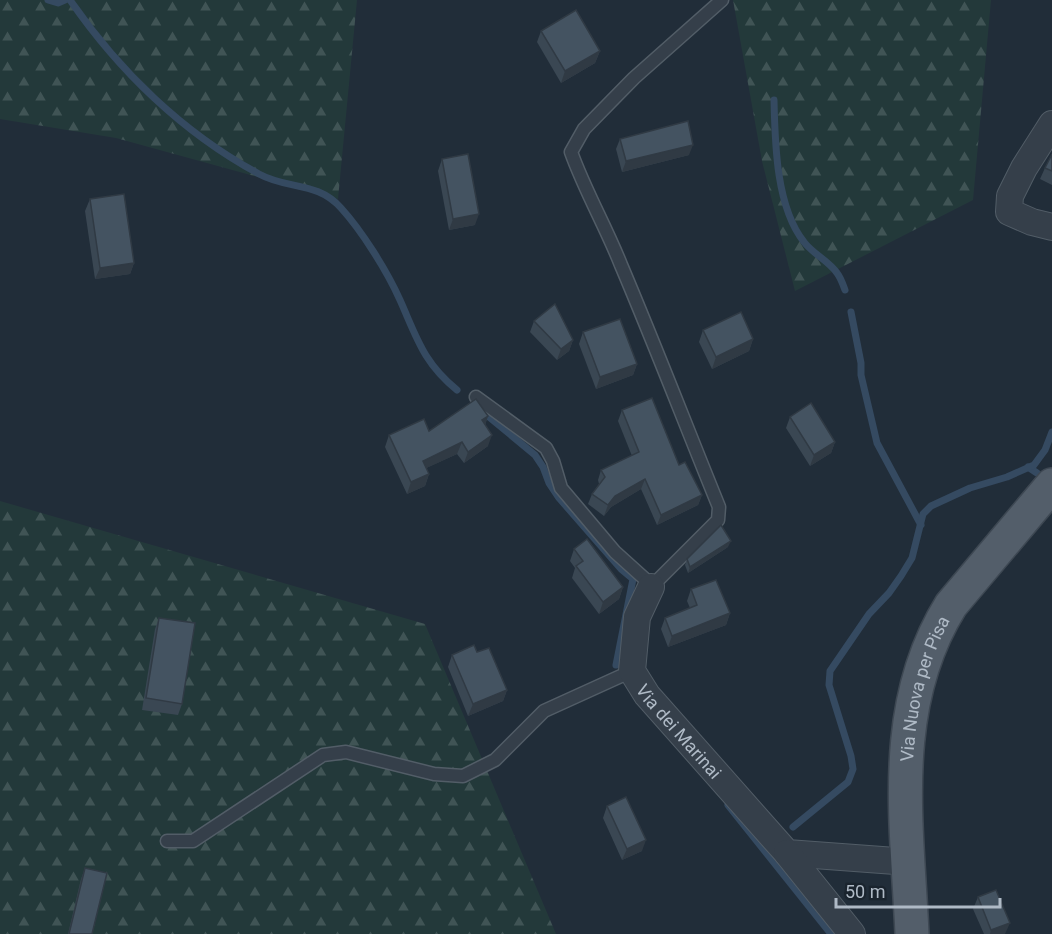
<svg xmlns="http://www.w3.org/2000/svg" width="1052" height="934" viewBox="0 0 1052 934" font-family="Roboto,sans-serif">
  <style>
    .forest { fill: url(#forest-firs) }
    .lines { fill: none; stroke-linecap: round; stroke-linejoin: round }
    .stream { stroke: #354a61; stroke-width: 7 }
    .lane-casing { stroke: #525d67; stroke-width: 15 }
    .street-casing { stroke: #525d67; stroke-width: 28 }
    .primary-casing { stroke: #3e4853; stroke-width: 36 }
    .lane { stroke: #353f4a; stroke-width: 12 }
    .street { stroke: #353f4a; stroke-width: 26 }
    .primary { stroke: #535e6a; stroke-width: 33 }
    .wall { fill: #3a4753 }
    .shaded-wall { fill: #303a44 }
    .building { fill: #445361; stroke: #303a44; stroke-width: 1.5 }
    .labels { text-anchor: middle; dominant-baseline: central; stroke-width: 6; stroke-linejoin: round; paint-order: stroke }
    .street-label { font-size: 18px; fill: #afbac6; stroke: #1a242e }
  </style>
  <defs>
    <pattern id="forest-firs" width="22" height="20" patternUnits="userSpaceOnUse" patternTransform="scale(1.5)"><rect width="22" height="20" fill="#23393a"/><path d="M5 1l3.5 6h-7zM16 11l3.5 6h-7z" fill="#405455"/></pattern>
  </defs>
  <rect width="100%" height="100%" fill="#212d39"/>
  <g class="forest">
    <path d="M 0,0 L 357,0 L 338,199 L 116,138 L 0,119 Z"/>
    <path d="M 733,0 L 991,0 L 973,200 L 795,291 L 762,161 Z"/>
    <path d="M 0,501 L 425,624 L 556,934 L 0,934 Z"/>
  </g>
  <g class="lines">
    <g class="stream">
      <path d="M 48,0 L 58,3 L 65,0"/>
      <path d="M 70,0 C 119,71 183,133 259,174 C 288,190 317,181 341,208 C 362,231 387,271 400,300 C 417,338 423,362 457,390"/>
      <path d="M 774,100 C 775,143 776,207 804,242 C 813,254 829,261 837,273 C 841,278 843,285 845,290"/>
      <path d="M 851,312 L 861,363 L 861,375 L 877,443 L 921,525"/>
      <path d="M 483,412 L 535,455 L 543,467 L 549,483 L 559,498 L 621,569 L 633,579 L 616,665"/>
      <path d="M 1028,467 L 1037,473"/>
      <path d="M 728,805 L 831,934"/>
      <path d="M 793,827 L 848,782 L 853,769 L 851,756 L 829,685 L 830,671 L 869,614 L 889,593 L 901,576 L 912,558 L 923,514 L 931,506 L 970,488 L 1007,477 L 1034,465 L 1045,450 L 1052,432"/>
    </g>
    <g class="lane-casing">
      <g id="lane">
        <path d="M 476,397 L 546,448 L 553,461 L 561,488 L 615,552 L 646,580 L 651,587 L 718,520 L 719,507 C 686,426 655,345 621,265 C 606,227 585,191 571,152 L 584,129 L 634,78 L 722,0"/>
        <path d="M 167,841 L 193,841 L 323,755 L 346,752 L 434,774 L 463,776 L 495,760 L 544,711 L 632,671"/>
      </g>
    </g>
    <g class="street-casing">
      <g id="street">
        <path d="M 1052,124 L 1024,168 L 1010,196 L 1009,212 L 1032,222 L 1052,227"/>
        <path id="s1" d="M 651,587 L 637,617 L 632,671 L 647,695 L 787,853 L 909,862"/>
        <path d="M 787,853 L 852,934"/>
      </g>
    </g>
    <g class="primary-casing">
      <g id="primary">
        <path id="s2" d="M 912,934 C 907,822 888,706 951,605 L 1052,485"/>
      </g>
    </g>
    <use href="#lane" class="lane"/>
    <use href="#street" class="street"/>
    <use href="#primary" class="primary"/>
  </g>
  <g class="wall">
    <path d="M 541,31 L 600,51 L 595,63 L 561,83 L 537,42 Z"/>
    <path d="M 620,139 L 689,155 L 622,172 L 616,149 Z"/>
    <path d="M 1052,154 L 1052,185 L 1040,179 L 1045,168 Z"/>
    <path d="M 442,159 L 475,225 L 449,230 L 438,171 Z"/>
    <path d="M 90,199 L 134,263 L 130,274 L 95,279 L 85,211 Z"/>
    <path d="M 534,321 L 573,340 L 569,351 L 557,360 L 530,332 Z"/>
    <path d="M 703,330 L 753,339 L 749,351 L 712,369 L 699,342 Z"/>
    <path d="M 583,332 L 637,364 L 633,375 L 596,389 L 579,344 Z"/>
    <path d="M 622,410 L 679,465 L 702,495 L 698,505 L 657,525 L 641,489 L 611,507 L 604,516 L 588,504 L 592,494 L 599,484 L 598,480 L 601,470 L 632,456 L 618,421 Z"/>
    <path d="M 488,416 L 485,425 L 488,446 L 464,463 L 457,454 L 426,468 L 429,474 L 425,486 L 407,494 L 385,447 L 389,435 L 429,431 Z"/>
    <path d="M 790,417 L 835,442 L 831,453 L 810,466 L 786,428 Z"/>
    <path d="M 728,547 L 688,573 L 685,565 L 687,559 Z"/>
    <path d="M 574,549 L 623,587 L 619,599 L 599,614 L 572,578 L 575,568 L 570,561 Z"/>
    <path d="M 691,589 L 730,613 L 726,625 L 668,647 L 661,629 L 665,618 L 690,608 L 687,601 Z"/>
    <path d="M 159,618 L 182,704 L 178,715 L 142,710 L 155,629 Z"/>
    <path d="M 477,652 L 507,690 L 503,701 L 468,716 L 448,667 L 452,655 Z"/>
    <path d="M 607,806 L 642,851 L 622,860 L 603,818 Z"/>
    <path d="M 85,868 L 92,934 L 68,934 L 81,879 Z"/>
    <path d="M 978,897 L 1005,934 L 984,934 L 973,909 Z"/>
  </g>
  <g class="shaded-wall">
    <path d="M 600,51 L 595,63 L 561,83 L 565,71 Z"/>
    <path d="M 693,145 L 689,155 L 622,172 L 626,161 Z"/>
    <path d="M 479,214 L 475,225 L 449,230 L 453,219 Z"/>
    <path d="M 134,263 L 130,274 L 95,279 L 100,268 Z"/>
    <path d="M 753,339 L 749,351 L 712,369 L 716,357 Z"/>
    <path d="M 573,340 L 569,351 L 557,360 L 561,349 Z"/>
    <path d="M 637,364 L 633,375 L 596,389 L 600,377 Z"/>
    <path d="M 488,416 L 484,428 L 482,420 Z"/>
    <path d="M 492,435 L 488,446 L 464,463 L 468,452 Z"/>
    <path d="M 462,442 L 457,454 L 418,472 L 423,461 Z"/>
    <path d="M 835,442 L 831,453 L 810,466 L 814,455 Z"/>
    <path d="M 429,474 L 425,486 L 407,494 L 411,482 Z"/>
    <path d="M 645,479 L 641,489 L 611,507 L 604,516 L 608,505 L 615,496 Z"/>
    <path d="M 702,495 L 698,505 L 657,525 L 661,515 Z"/>
    <path d="M 731,541 L 728,547 L 688,573 L 690,567 Z"/>
    <path d="M 623,587 L 619,599 L 599,614 L 603,602 Z"/>
    <path d="M 730,613 L 726,625 L 668,647 L 672,636 Z"/>
    <path d="M 507,690 L 503,701 L 468,716 L 473,704 Z"/>
    <path d="M 646,840 L 642,851 L 622,860 L 627,849 Z"/>
    <path d="M 1010,923 L 1005,934 L 990,934 L 991,930 Z"/>
  </g>
  <g class="building">
    <path d="M 576,10 L 600,51 L 565,71 L 541,31 Z"/>
    <path d="M 688,121 L 693,145 L 626,161 L 620,139 Z"/>
    <path d="M 468,154 L 479,214 L 453,219 L 442,159 Z"/>
    <path d="M 1052,154 L 1052,171 L 1045,168 Z"/>
    <path d="M 124,194 L 134,263 L 100,268 L 90,199 Z"/>
    <path d="M 555,304 L 573,340 L 561,349 L 534,321 Z"/>
    <path d="M 741,312 L 753,339 L 716,357 L 703,330 Z"/>
    <path d="M 620,319 L 637,364 L 600,377 L 583,332 Z"/>
    <path d="M 652,398 L 679,465 L 685,462 L 702,495 L 661,515 L 645,479 L 615,496 L 608,505 L 592,494 L 605,477 L 601,470 L 639,452 L 622,410 Z"/>
    <path d="M 476,399 L 488,416 L 482,420 L 492,435 L 468,452 L 462,442 L 423,461 L 429,474 L 411,482 L 389,435 L 424,419 L 429,431 Z"/>
    <path d="M 811,403 L 835,442 L 814,455 L 790,417 Z"/>
    <path d="M 721,525 L 731,541 L 690,567 L 687,559 Z"/>
    <path d="M 587,539 L 623,587 L 603,602 L 576,566 L 583,561 L 574,549 Z"/>
    <path d="M 716,580 L 730,613 L 672,636 L 665,618 L 697,605 L 691,589 Z"/>
    <path d="M 159,618 L 195,623 L 182,704 L 146,698 Z"/>
    <path d="M 474,645 L 477,652 L 489,648 L 507,690 L 473,704 L 452,655 Z"/>
    <path d="M 626,797 L 646,840 L 627,849 L 607,806 Z"/>
    <path d="M 85,868 L 107,873 L 92,934 L 69,934 Z"/>
    <path d="M 996,890 L 1010,923 L 991,930 L 978,897 Z"/>
  </g>
  <g class="labels">
    <g class="street-label">
      <text stroke="none"><textPath href="#s2" startOffset="248">Via Nuova per Pisa</textPath></text>
      <text stroke="none"><textPath href="#s1" startOffset="164">Via dei Marinai</textPath></text>
    </g>
  </g>
  <path d="M836 898v9h164v-9" fill="none" stroke="#afbac6" stroke-width="3"/>
  <text x="845" y="898" font-size="18" fill="#afbac6" stroke="#1a242e" stroke-width="4.5" paint-order="stroke">50 m</text>
</svg>
